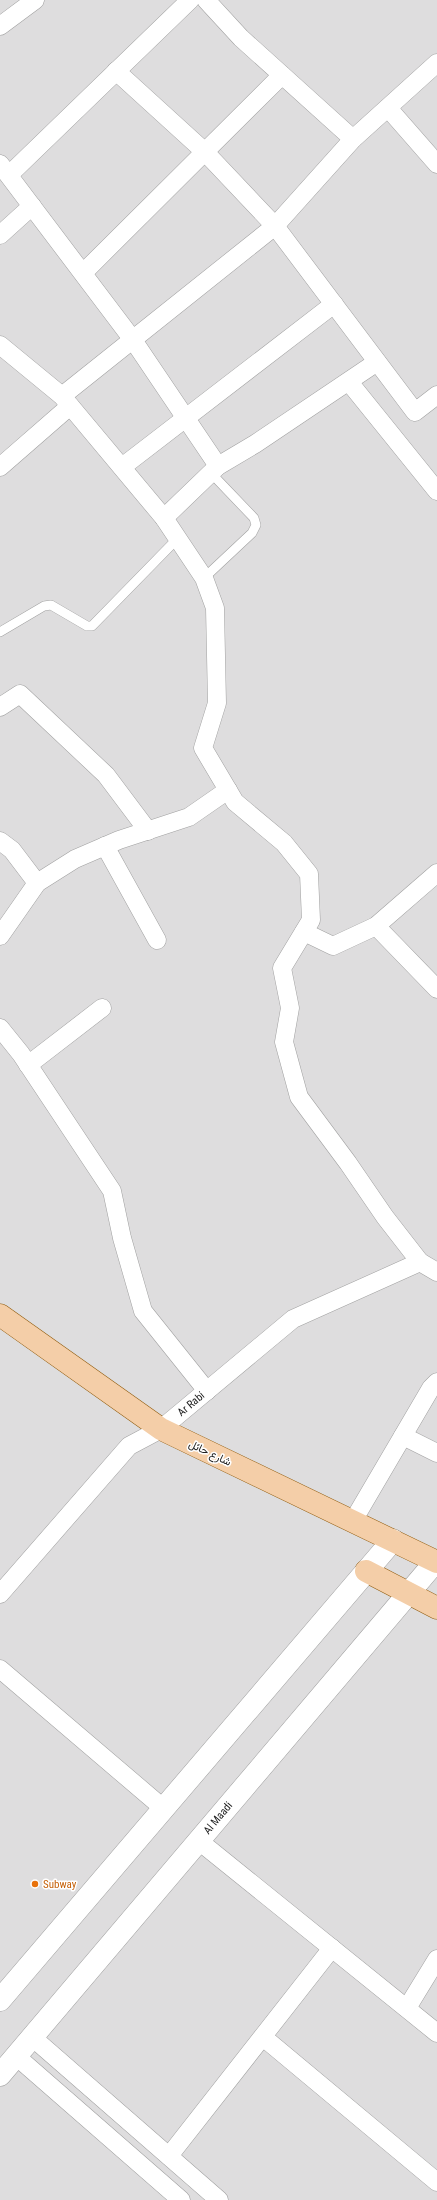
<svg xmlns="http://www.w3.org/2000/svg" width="437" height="2200" viewBox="0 0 437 2200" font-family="'Roboto Condensed',Vazirmatn,sans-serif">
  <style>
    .residential { fill: #deddde }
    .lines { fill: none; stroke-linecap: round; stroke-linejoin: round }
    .service-casing { stroke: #a1a1a1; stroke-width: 10 }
    .minor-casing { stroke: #a1a1a1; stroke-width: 19 }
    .tertiary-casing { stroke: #a1a1a1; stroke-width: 23 }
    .primary-casing { stroke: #905b0d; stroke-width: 23 }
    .service { stroke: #fff; stroke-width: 9 }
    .minor { stroke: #fff; stroke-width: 18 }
    .tertiary { stroke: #fff; stroke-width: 22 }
    .primary { stroke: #f4cea8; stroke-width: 22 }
    .food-dot { fill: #e8710a; stroke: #fff; stroke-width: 1.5 }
    .labels { text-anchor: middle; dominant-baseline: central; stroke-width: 3; stroke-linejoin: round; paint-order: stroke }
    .street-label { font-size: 11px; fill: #202020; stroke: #fff }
    .food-label { font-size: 11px; fill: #c56008; stroke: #fff; text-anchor: start }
  </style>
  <rect width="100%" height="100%" fill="#f0ede8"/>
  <rect class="residential" x="0" y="0" width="437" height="2200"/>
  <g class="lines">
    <g class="service-casing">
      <g id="service">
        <path d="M 204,578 L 252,533 L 256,525 L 254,518 L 211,473"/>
        <path d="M 0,632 L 44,606 L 51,605 L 87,626 L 92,626 L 178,538"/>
      </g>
    </g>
    <g class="minor-casing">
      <g id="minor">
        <path d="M 206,0 L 241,38 L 353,139"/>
        <path d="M 0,26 L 35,0"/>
        <path d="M 116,71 L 205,152 L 275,226 L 415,412 L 437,395"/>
        <path d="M 388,108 L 437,164"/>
        <path d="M 0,164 L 133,340 L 218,466"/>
        <path d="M 9,175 L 190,0"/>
        <path d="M 0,235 L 32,206"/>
        <path d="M 83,273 L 282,75"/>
        <path d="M 0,345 L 62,396 L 164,518 L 204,578 L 215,608 L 217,703 L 203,748 L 235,802 L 284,843 L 309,874 L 311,920 L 282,968 L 290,1008 L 284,1042 L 299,1097 L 348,1163 L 385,1217 L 420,1262 L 437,1272"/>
        <path d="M 349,382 L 437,491"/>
        <path d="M 62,396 L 275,226 L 353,139 L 437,63"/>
        <path d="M 0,467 L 70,406"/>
        <path d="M 122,467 L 334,304"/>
        <path d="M 164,518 L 218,466 L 255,444 L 377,362"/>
        <path d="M 0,707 L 20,694 L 106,775 L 148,831"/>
        <path d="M 0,841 L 12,850 L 37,883"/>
        <path d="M 105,846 L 157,940"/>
        <path d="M 376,926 L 437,989"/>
        <path d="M 304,932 L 333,946 L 376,926 L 437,873"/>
        <path d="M 0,936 L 37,883 L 75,859 L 119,840 L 189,817 L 228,790"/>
        <path d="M 0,1028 L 21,1054 L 112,1191 L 122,1238 L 143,1311 L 207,1391"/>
        <path d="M 28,1065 L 102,1008"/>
        <path d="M 403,1436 L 437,1453"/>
        <path d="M 353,1521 L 431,1388 L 437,1382"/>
        <path d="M 0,1594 L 129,1446 L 161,1429 L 293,1319 L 420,1262"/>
        <path d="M 0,1669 L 163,1808"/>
        <path d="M 199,1841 L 437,2033"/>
        <path d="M 407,2008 L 437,1959"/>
        <path d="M 32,2037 L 219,2200"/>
        <path d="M 263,2037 L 437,2182"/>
        <path d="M 16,2056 L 181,2200"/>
        <path d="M 169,2156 L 332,1948"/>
      </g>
    </g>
    <g class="tertiary-casing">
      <g id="tertiary">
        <path d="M 0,2000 L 393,1540"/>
        <path d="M 0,2075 L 436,1561"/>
      </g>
    </g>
    <g class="primary-casing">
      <g id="primary">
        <path d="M 0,1315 L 161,1429 L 437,1562"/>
        <path d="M 366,1571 L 437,1608"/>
      </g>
    </g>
    <use href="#service" class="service"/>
    <use href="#minor" class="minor"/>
    <use href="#tertiary" class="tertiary"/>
    <use href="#primary" class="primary"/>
  </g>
  <circle class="food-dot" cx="35" cy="1884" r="4"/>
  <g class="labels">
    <g class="street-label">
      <text transform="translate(191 1404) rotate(-40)">Ar Rabi</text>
      <text transform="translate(210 1453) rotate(26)">شارع حائل</text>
      <text transform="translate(218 1818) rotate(-50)">Al Maadi</text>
    </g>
    <g class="food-label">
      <text x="43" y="1884">Subway</text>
    </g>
  </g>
</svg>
